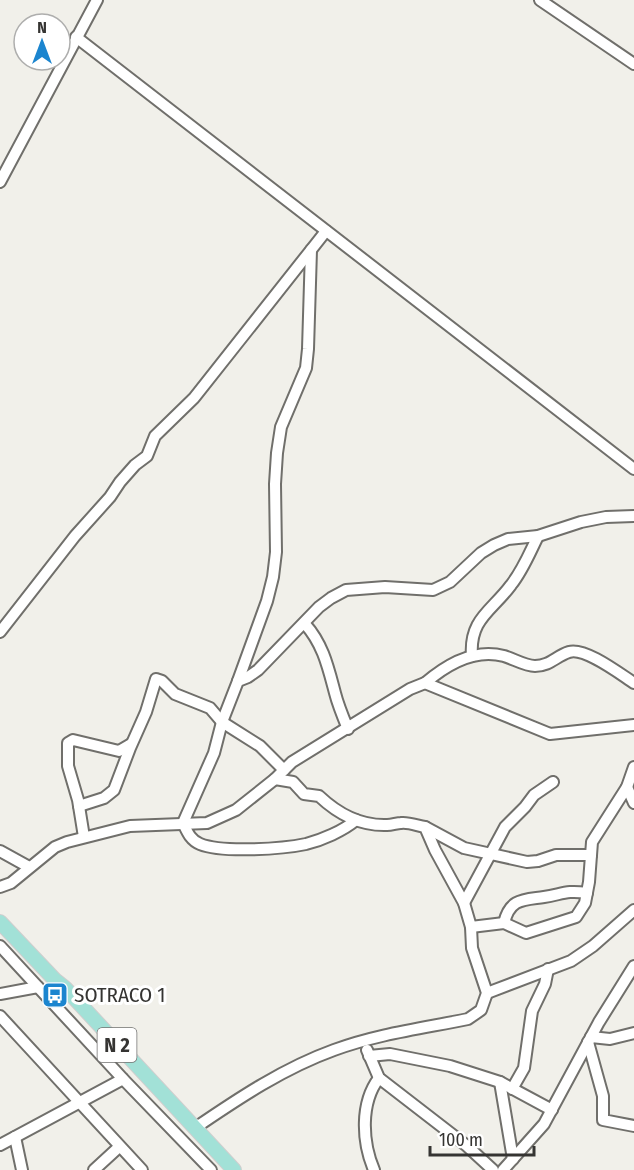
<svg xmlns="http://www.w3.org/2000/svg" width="634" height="1170" viewBox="0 0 634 1170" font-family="'Fira Sans Condensed',sans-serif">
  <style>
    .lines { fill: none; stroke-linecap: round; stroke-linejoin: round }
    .minor-casing { stroke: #706f6b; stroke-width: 14 }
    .major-casing { stroke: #cfcece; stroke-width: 16 }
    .minor { stroke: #fff; stroke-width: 10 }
    .major { stroke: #a2e1d7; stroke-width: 14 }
    .labels { text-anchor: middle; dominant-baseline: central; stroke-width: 6; stroke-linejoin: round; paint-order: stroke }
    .shield { fill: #fff; stroke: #727170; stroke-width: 1.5 }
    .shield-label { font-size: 20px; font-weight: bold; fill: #353432 }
    .poi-label { font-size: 21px; fill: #353432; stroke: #fff; text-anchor: start }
  </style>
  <rect width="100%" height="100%" fill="#f1f0ea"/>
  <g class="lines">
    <g class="minor-casing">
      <g id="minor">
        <path d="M 540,0 L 634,64"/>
        <path d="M 76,37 L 634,469"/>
        <path d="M 0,182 L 97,0"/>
        <path d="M 305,624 C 323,644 328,667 335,693 C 338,705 343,717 348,729"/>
        <path d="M 0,632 L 75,536 L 110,497 L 120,482 L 135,465 L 147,456 L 155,436 L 194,398 L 311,250"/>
        <path d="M 472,656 C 469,619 492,611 511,585 C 523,570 530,552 538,536"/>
        <path d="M 238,681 L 267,601 L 273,577 L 276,552 L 275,484 L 277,453 L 281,427 L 306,368 L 308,349 L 311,250 L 326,231"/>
        <path d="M 425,683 C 446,665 475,648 504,656 C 514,659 525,666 535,666 C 550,666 556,656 569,652 C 585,647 620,674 634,683"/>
        <path d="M 627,787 L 634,803"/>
        <path d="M 79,806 L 104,798 L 114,790 L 130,748 L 146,712 L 156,679 L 162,681 L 175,694 L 210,708 L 222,722 L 260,746 L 284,770"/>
        <path d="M 356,820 C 343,831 322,840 306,844 C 282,849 222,853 200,844 C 190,840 187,831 183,823 L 214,753 L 222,722 L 238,681 L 248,677 L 258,670 L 319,607 L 331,598 L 346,590 L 385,587 L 433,590 L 450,582 L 481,553 L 494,545 L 508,539 L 538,536 L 581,522 L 606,517 L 634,516"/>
        <path d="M 425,827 L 464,848 L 527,862 L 538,861 L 556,855 L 591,855"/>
        <path d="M 84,837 L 78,800 L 68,766 L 68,743 L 73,740 L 119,751 L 131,744"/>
        <path d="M 0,851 L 29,867"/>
        <path d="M 0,887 L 11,883 L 55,847 L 67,842 L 130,826 L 207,823 L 236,810 L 275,779 L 292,762 L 410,689 L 425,683 L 550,734 L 634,725"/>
        <path d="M 464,903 L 505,827 L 525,807 L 534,795 L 553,782"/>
        <path d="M 504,923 C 510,898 524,900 544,897 C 563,894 566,890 587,893"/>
        <path d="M 471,927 L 504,923 L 526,933 L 576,917 L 585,903 L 589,882 L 592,842 L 627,787 L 634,767"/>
        <path d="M 0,946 L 123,1079 L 211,1170"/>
        <path d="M 487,993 L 571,961 L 593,946 L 634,910"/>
        <path d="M 0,994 L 38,987"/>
        <path d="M 0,1016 L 142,1170"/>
        <path d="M 591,1037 L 610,1039 L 634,1033"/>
        <path d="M 588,1042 L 603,1096 L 603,1120 L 634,1126"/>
        <path d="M 367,1050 L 379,1078 L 467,1146 L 493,1170"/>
        <path d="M 369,1056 L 390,1054 L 450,1066 L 500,1082 L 552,1110"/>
        <path d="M 500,1082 L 513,1159"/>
        <path d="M 512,1089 L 524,1068 L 532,1011 L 545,984 L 548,969"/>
        <path d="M 195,1128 C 239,1098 284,1068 334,1050 C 377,1034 424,1028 468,1019 L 481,1010 L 487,993 L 472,948 L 471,927 L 464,903 L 435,850 L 425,827 C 418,826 409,822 401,823 C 397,823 392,825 387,825 C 360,826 338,814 319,796 L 304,794 L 293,782 L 275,779"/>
        <path d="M 15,1137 L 22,1170"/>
        <path d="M 0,1145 L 123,1079"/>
        <path d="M 94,1170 L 119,1147"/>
        <path d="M 374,1170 C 362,1142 360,1103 379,1078"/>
        <path d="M 503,1170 L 544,1124 L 599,1022 L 634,966"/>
      </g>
    </g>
    <g class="major-casing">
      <path id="major" d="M 0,922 L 55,980 L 65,988 L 234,1170"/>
    </g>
    <use href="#minor" class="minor"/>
    <use href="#major" class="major"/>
  </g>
  <defs>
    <g id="bus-square" transform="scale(1.35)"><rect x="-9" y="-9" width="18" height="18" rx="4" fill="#1b85cf" stroke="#fff"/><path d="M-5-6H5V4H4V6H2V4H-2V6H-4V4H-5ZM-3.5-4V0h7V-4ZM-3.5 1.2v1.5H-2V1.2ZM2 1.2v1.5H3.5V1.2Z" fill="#fff"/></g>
  </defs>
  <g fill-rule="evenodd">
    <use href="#bus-square" x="55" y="995"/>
  </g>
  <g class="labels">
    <rect class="shield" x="97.5" y="1028" width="39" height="34" rx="4.5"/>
    <g class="shield-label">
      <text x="117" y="1045">N 2</text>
    </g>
    <g class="poi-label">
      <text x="74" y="995">SOTRACO 1</text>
    </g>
  </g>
  <g transform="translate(42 42)"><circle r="28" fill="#ffffff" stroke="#aeaead" stroke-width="1.5"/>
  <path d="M0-4.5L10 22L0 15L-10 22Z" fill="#1b85cf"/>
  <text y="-9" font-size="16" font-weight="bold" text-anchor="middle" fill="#353432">N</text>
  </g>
  <path d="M430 1146v9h104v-9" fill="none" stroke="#353432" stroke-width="3"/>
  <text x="439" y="1146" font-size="18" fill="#353432" stroke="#ffffff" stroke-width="4.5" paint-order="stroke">100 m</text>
</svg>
